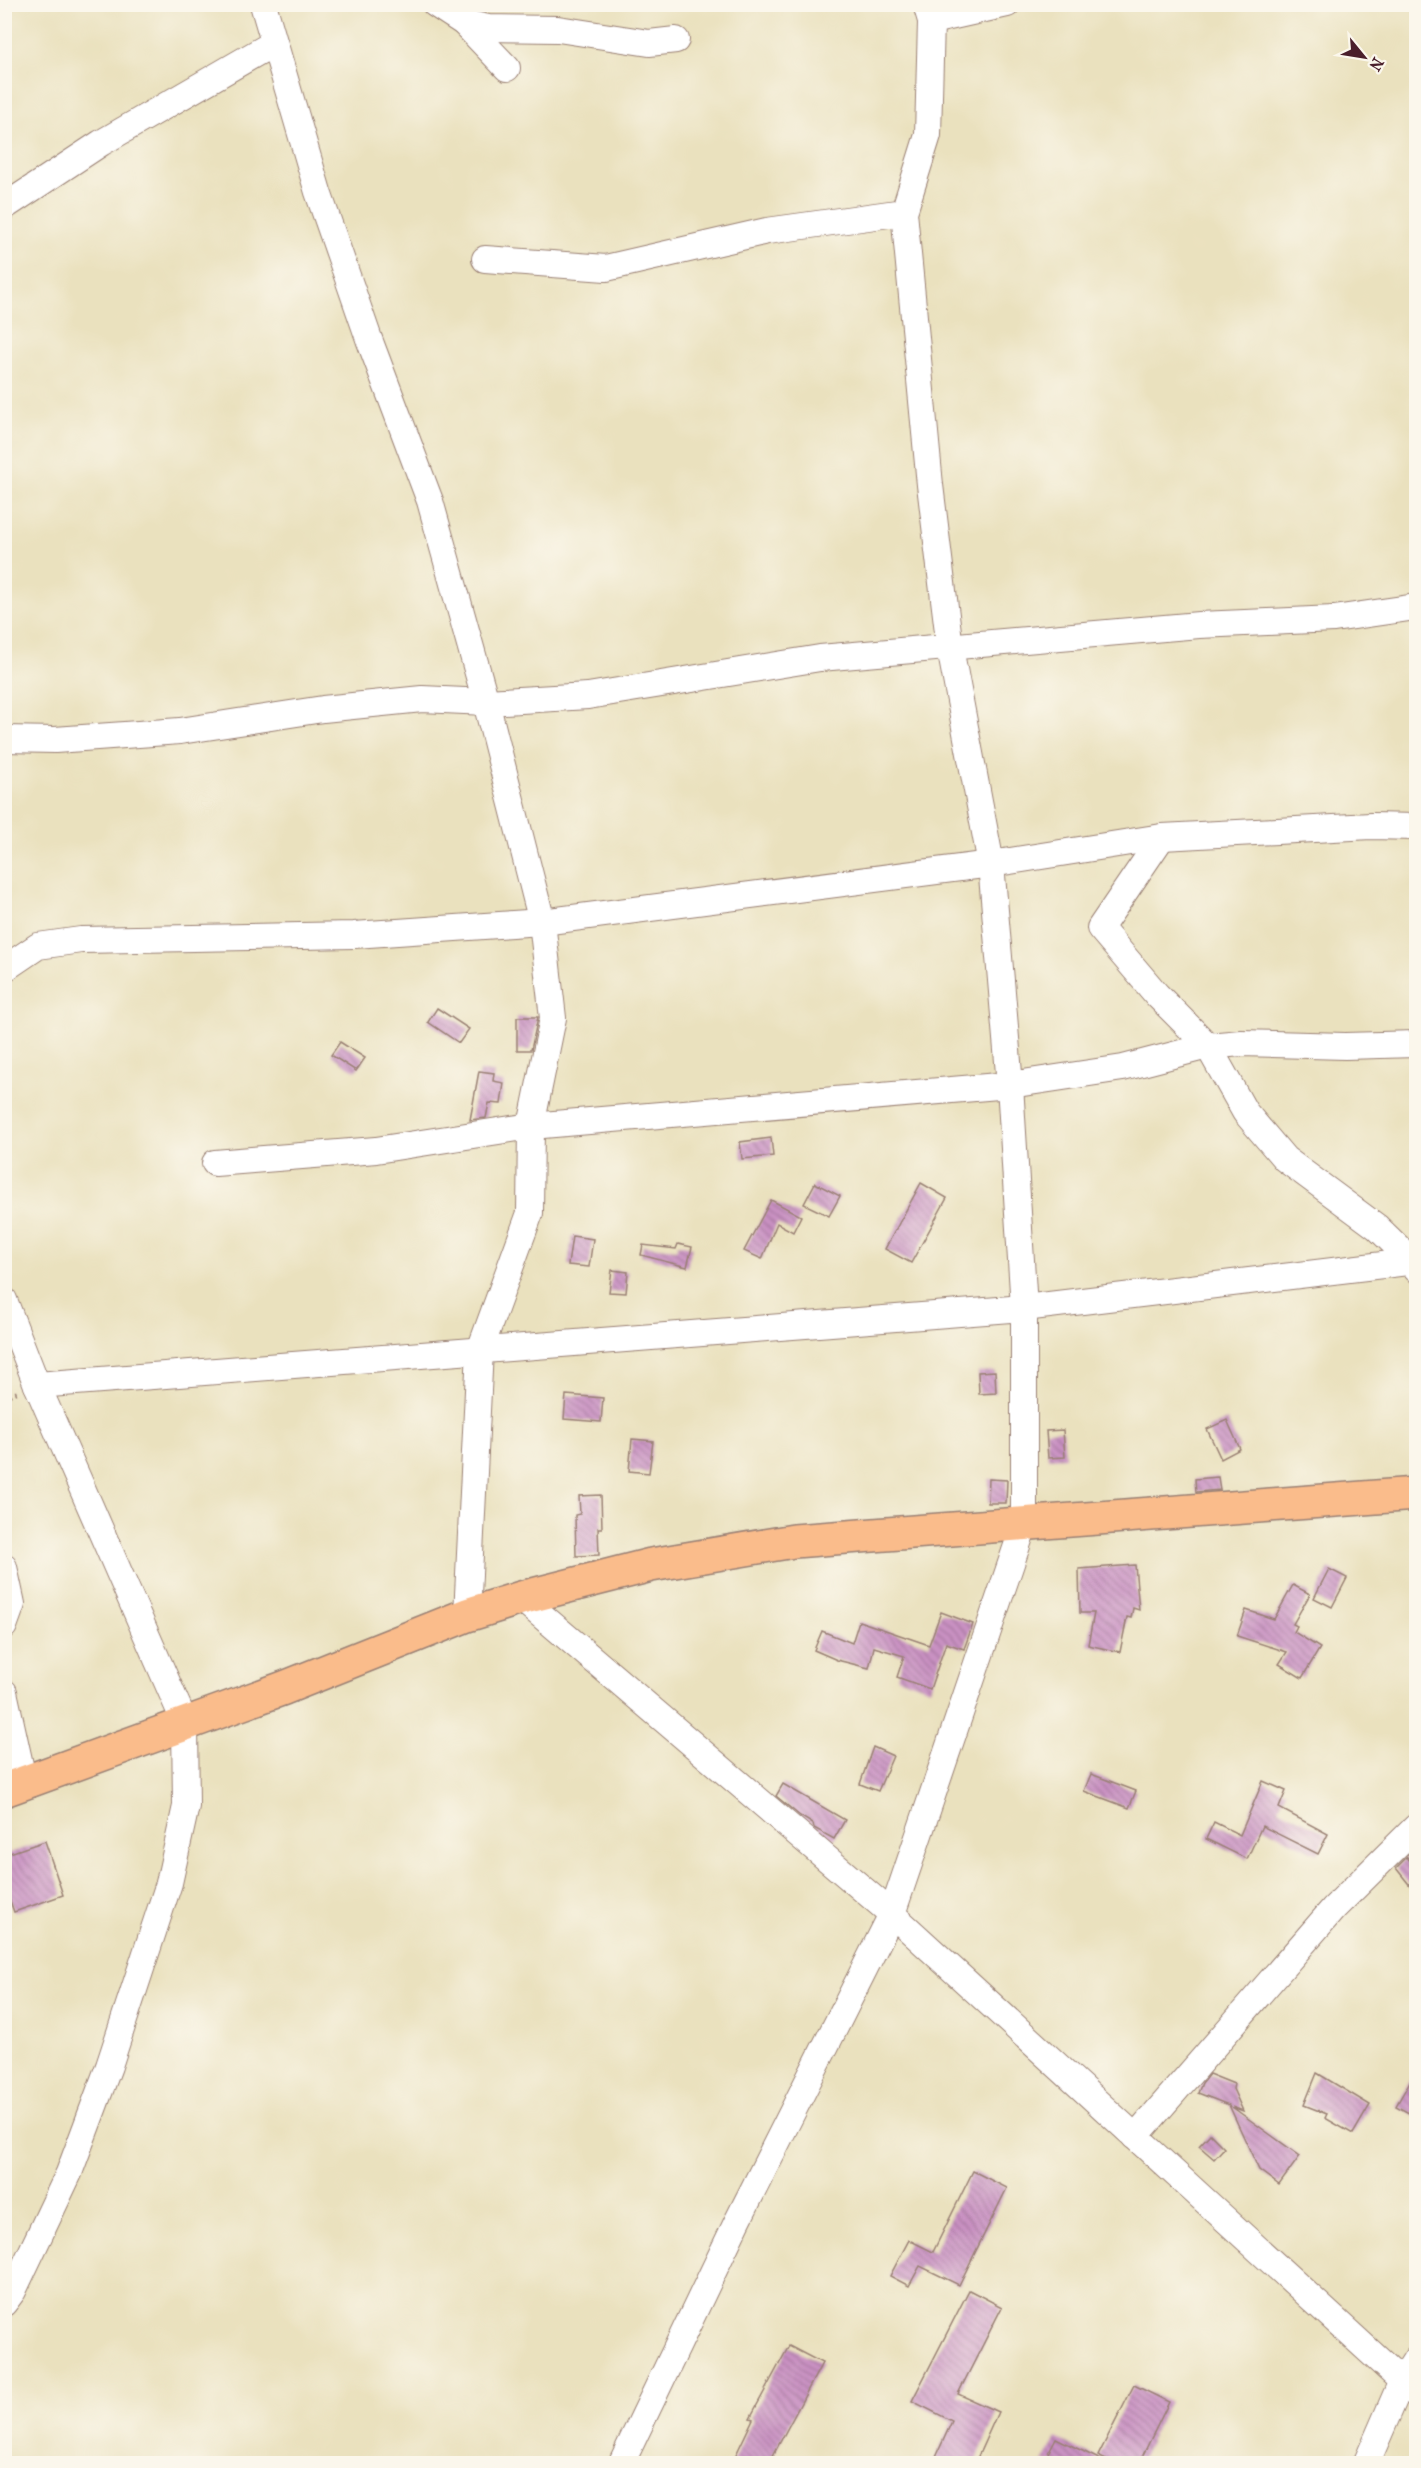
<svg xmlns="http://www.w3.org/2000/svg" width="1421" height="2468" viewBox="0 0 1421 2468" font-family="'IM FELL French Canon',serif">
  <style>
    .building { fill: url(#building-back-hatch) }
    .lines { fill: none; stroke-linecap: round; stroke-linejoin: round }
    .minor-casing { stroke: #9a8074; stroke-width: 28 }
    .highway-casing { stroke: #9a8074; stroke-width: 36 }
    .path { stroke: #9a8074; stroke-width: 4; stroke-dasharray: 1.5 4.5; stroke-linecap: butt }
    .minor { stroke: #fff; stroke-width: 26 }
    .highway { stroke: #fabc8b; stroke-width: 33 }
  </style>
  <defs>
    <pattern id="building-back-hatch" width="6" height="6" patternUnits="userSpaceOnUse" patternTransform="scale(1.5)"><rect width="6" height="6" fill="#c991c2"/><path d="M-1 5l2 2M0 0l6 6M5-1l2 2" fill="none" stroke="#a5769e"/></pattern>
  </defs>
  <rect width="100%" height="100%" fill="#fbf7ec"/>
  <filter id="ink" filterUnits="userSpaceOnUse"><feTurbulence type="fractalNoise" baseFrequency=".0167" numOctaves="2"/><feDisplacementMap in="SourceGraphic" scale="12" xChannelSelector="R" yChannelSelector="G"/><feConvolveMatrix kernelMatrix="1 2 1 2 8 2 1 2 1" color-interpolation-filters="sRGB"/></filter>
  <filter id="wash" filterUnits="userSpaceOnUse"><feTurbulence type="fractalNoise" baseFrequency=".008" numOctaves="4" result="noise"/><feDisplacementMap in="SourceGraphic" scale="24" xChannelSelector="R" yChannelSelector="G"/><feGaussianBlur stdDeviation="1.35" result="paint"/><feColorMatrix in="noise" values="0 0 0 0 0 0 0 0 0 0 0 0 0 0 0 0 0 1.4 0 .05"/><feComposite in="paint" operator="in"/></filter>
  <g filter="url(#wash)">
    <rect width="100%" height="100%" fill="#eae1be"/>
    <g id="blocks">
      <g class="building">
        <path d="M 437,1008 L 469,1029 L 459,1043 L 428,1022 Z"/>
        <path d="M 517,1017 L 538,1017 L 531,1050 L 517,1050 Z"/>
        <path d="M 340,1042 L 365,1058 L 356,1071 L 331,1055 Z"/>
        <path d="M 479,1071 L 494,1073 L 493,1081 L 504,1083 L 501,1104 L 489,1103 L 486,1118 L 470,1120 Z"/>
        <path d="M 771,1138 L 773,1156 L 742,1159 L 740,1142 Z"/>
        <path d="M 815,1183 L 840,1196 L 829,1216 L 804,1204 Z"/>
        <path d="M 921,1183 L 947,1198 L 911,1263 L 885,1249 Z"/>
        <path d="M 771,1200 L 801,1216 L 793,1232 L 777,1223 L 762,1259 L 744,1251 Z"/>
        <path d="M 572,1236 L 593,1239 L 589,1267 L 568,1265 Z"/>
        <path d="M 678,1244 L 692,1247 L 687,1267 L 641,1255 L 643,1245 L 676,1249 Z"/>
        <path d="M 612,1270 L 628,1272 L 626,1293 L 609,1292 Z"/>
        <path d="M 995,1371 L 996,1393 L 979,1394 L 978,1372 Z"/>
        <path d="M 566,1395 L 603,1398 L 601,1422 L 564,1419 Z"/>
        <path d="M 1227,1420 L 1240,1449 L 1221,1459 L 1207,1429 Z"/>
        <path d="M 1063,1430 L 1065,1457 L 1048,1458 L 1046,1431 Z"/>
        <path d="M 632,1439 L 653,1441 L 649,1473 L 629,1471 Z"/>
        <path d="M 1218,1477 L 1220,1490 L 1196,1492 L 1195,1479 Z"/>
        <path d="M 989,1479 L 1007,1480 L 1006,1503 L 988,1503 Z"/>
        <path d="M 601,1495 L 602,1528 L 598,1528 L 599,1555 L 576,1556 L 575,1515 L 580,1514 L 579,1496 Z"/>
        <path d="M 1135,1565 L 1139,1610 L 1133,1608 L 1131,1618 L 1127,1617 L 1120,1652 L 1088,1645 L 1094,1613 L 1080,1613 L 1079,1569 Z"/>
        <path d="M 1329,1569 L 1347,1578 L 1332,1607 L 1314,1598 Z"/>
        <path d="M 1293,1585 L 1310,1594 L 1293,1624 L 1297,1626 L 1294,1632 L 1320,1648 L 1302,1678 L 1279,1664 L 1287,1652 L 1237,1636 L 1246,1610 L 1274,1619 Z"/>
        <path d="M 941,1612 L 973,1624 L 964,1649 L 946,1643 L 930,1689 L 897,1677 L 904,1656 L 874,1647 L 869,1668 L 837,1660 L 814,1650 L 822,1631 L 852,1643 L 859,1621 L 929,1645 Z"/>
        <path d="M 873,1747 L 893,1756 L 878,1791 L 860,1784 Z"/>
        <path d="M 1091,1774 L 1136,1791 L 1129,1808 L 1084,1791 Z"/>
        <path d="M 1263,1781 L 1286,1791 L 1279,1808 L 1328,1834 L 1318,1854 L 1262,1826 L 1247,1859 L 1206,1839 L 1214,1822 L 1240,1835 Z"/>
        <path d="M 783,1784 L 845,1820 L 834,1839 L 814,1828 L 813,1824 L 800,1816 L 776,1796 Z"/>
        <path d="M 45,1841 L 63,1895 L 14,1912 L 4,1884 L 4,1855 Z"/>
        <path d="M 1407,1857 L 1416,1869 L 1416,1893 L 1396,1868 Z"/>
        <path d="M 1416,2071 L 1416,2117 L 1396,2106 Z"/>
        <path d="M 1317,2073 L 1370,2105 L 1353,2134 L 1325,2118 L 1327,2114 L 1304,2105 Z"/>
        <path d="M 1209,2074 L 1234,2084 L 1233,2089 L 1243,2111 L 1232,2107 L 1300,2156 L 1279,2185 L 1259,2170 L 1229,2105 L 1198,2093 L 1202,2083 Z"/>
        <path d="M 1210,2134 L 1224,2148 L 1214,2159 L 1199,2146 Z"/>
        <path d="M 973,2171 L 1007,2188 L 959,2285 L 920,2266 L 909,2286 L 890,2276 L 909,2240 L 933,2252 Z"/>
        <path d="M 969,2290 L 1002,2307 L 958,2394 L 998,2412 L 975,2463 L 933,2463 L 952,2421 L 912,2401 Z"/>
        <path d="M 789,2346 L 822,2363 L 769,2463 L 732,2463 L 753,2419 L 750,2418 Z"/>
        <path d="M 1134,2385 L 1169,2402 L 1139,2463 L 1112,2463 L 1098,2456 Z"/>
        <path d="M 1056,2438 L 1107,2463 L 1043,2463 Z"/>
      </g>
    </g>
  </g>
  <g filter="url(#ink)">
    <use href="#blocks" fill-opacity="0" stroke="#9a8074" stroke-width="1.5"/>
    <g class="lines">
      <g class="minor-casing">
        <g id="minor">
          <path d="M 263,4 L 318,192 L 369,339 L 430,501 L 486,702 L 542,922 L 553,1018 L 531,1126 L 530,1213 L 480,1350 L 467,1615"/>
          <path d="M 435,4 L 464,23 L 507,68"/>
          <path d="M 931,21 L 1007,4"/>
          <path d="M 464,23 L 488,28 L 558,29 L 649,43 L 676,40"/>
          <path d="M 4,207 L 101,143 L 274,43"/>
          <path d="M 485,259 L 606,268 L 767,231 L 904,212"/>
          <path d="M 4,739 L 55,740 L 180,731 L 323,709 L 422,699 L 486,702 L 588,696 L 820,658 L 1199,625 L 1334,619 L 1416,607"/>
          <path d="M 1162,837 L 1100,928 L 1157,995 L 1208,1046 L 1245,1112 L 1285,1159 L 1377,1227 L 1413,1262 L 1416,1269"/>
          <path d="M 4,969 L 38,946 L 81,940 L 354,935 L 542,922 L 991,864 L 1162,837 L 1371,826 L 1416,827"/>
          <path d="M 215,1163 L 376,1150 L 531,1126 L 1010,1085 L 1123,1068 L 1208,1046 L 1241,1043 L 1345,1046 L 1416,1044"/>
          <path d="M 4,1300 L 37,1385 L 185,1723 L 186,1806 L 169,1883 L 109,2066 L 69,2173 L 13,2291 L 4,2303"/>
          <path d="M 37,1385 L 1024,1308 L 1416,1261"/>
          <path d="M 4,1567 L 12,1604 L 4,1626"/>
          <path d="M 521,1598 L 892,1914 L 1416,2394"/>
          <path d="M 4,1692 L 24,1783"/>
          <path d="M 1135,2137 L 1334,1908 L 1416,1827"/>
          <path d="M 621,2464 L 737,2222 L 892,1914 L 1024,1525 L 1024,1308 L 1010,1085 L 991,864 L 950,648 L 930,485 L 904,212 L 928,135 L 931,21 L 926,4"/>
          <path d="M 1366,2464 L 1402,2381 L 1416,2359"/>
        </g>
      </g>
      <g class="highway-casing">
        <path id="highway" d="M 4,1790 L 284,1688 L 467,1615 L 521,1598 L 651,1565 L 794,1541 L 1416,1494"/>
      </g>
      <path class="path" d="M 4,1397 L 18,1392"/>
      <use href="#minor" class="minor"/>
      <use href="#highway" class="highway"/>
    </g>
  </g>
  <rect width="1421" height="2468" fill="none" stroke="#fbf7ec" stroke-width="24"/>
  <g transform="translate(1364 57) rotate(120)" stroke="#fbf7ec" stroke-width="4.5" paint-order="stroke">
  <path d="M0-4.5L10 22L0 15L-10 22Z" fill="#4a1f2b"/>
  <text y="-9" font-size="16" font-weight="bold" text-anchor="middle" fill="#4a1f2b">N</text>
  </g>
</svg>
